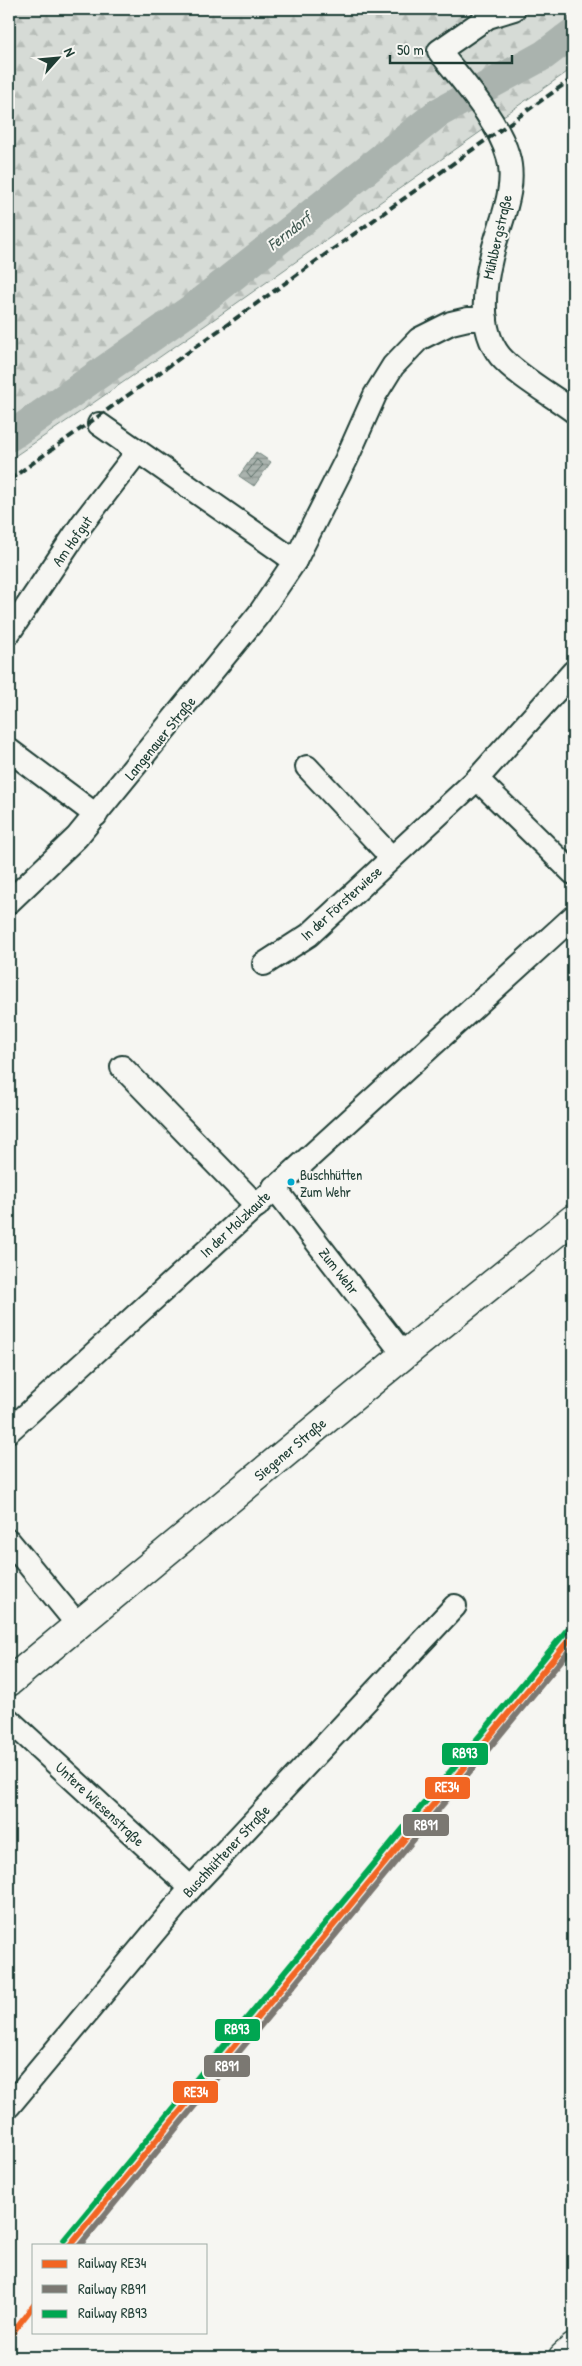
<svg xmlns="http://www.w3.org/2000/svg" width="582" height="2366" viewBox="0 0 582 2366" font-family="'Patrick Hand',sans-serif">
  <style>
    .forest { fill: url(#forest-firs); stroke: #7a8c85 }
    .water { fill: url(#water-rules); stroke: #72847d }
    .lines { fill: none; stroke-linecap: round; stroke-linejoin: round }
    .shore { stroke: #576c65; stroke-width: 1 }
    .river { stroke: #aab3ae; stroke-width: 30 }
    .minor-casing { stroke: #1f3d34; stroke-width: 26 }
    .major-casing { stroke: #1f3d34; stroke-width: 31 }
    .highway-casing { stroke: #1f3d34; stroke-width: 31 }
    .minor { stroke: #f6f6f2; stroke-width: 22 }
    .major { stroke: #f6f6f2; stroke-width: 28 }
    .highway { stroke: #f6f6f2; stroke-width: 28 }
    .rail { stroke: #1f3d34; stroke-width: 4; stroke-dasharray: 8 4; stroke-linecap: butt }
    .rail-1-casing { stroke: #f6f6f2; stroke-width: 10 }
    .rail-2-casing { stroke: #f6f6f2; stroke-width: 10 }
    .rail-3-casing { stroke: #f6f6f2; stroke-width: 10 }
    .rail-1 { stroke: #f26522; stroke-width: 6 }
    .rail-2 { stroke: #7b7872; stroke-width: 6 }
    .rail-3 { stroke: #00a651; stroke-width: 6 }
    .bus-dot { fill: #00a9ce; stroke: #f6f6f2; stroke-width: 2 }
    .labels { text-anchor: middle; dominant-baseline: central; stroke-width: 4; stroke-linejoin: round; paint-order: stroke }
    .bus-label { font-size: 14px; fill: #1f3d34; stroke: #f6f6f2; text-anchor: start }
    .street-label { font-size: 15px; fill: #1f3d34; stroke: #f6f6f2 }
    .water-label { font-size: 16px; font-style: italic; fill: #425a52; stroke: #f6f6f2 }
    .line-badge { stroke: #f6f6f2; stroke-width: 2 }
    .badge-label { font-size: 14px; text-anchor: middle; font-weight: bold; fill: #fff }
  </style>
  <defs>
    <pattern id="forest-firs" width="22" height="20" patternUnits="userSpaceOnUse" patternTransform="scale(1.25)"><rect width="22" height="20" fill="#d6dbd6"/><path d="M5 1l3.5 6h-7zM16 11l3.5 6h-7z" fill="#b7bdb8"/></pattern>
    <pattern id="water-rules" width="6" height="5" patternUnits="userSpaceOnUse" patternTransform="scale(1.25)"><rect width="6" height="5" fill="#aab3ae"/><path d="M0 2.5h6" fill="none" stroke="#8a938e"/></pattern>
  </defs>
  <rect width="100%" height="100%" fill="#f6f6f2"/>
  <filter id="ink" filterUnits="userSpaceOnUse"><feTurbulence type="fractalNoise" baseFrequency=".02" numOctaves="2"/><feDisplacementMap in="SourceGraphic" scale="10" xChannelSelector="R" yChannelSelector="G"/><feConvolveMatrix kernelMatrix="1 2 1 2 8 2 1 2 1" color-interpolation-filters="sRGB"/></filter>
  <g filter="url(#ink)">
    <path class="forest" d="M 9,9 L 573,9 L 573,68 C 384,197 199,333 9,460 Z"/>
    <path class="water" d="M 256,452 L 271,462 L 254,486 L 239,476 Z"/>
    <g class="lines">
      <path class="shore" d="M 257,460 L 263,465 L 251,478 L 247,473 Z"/>
      <path class="river" d="M 9,437 L 193,308 L 438,113 L 544,55 L 573,33"/>
      <g class="minor-casing">
        <g id="minor">
          <path d="M 514,9 L 488,17 L 439,51 C 461,80 498,120 508,156 C 515,179 507,205 500,227 C 488,263 473,323 500,356 C 516,375 553,396 573,411"/>
          <path d="M 99,424 L 295,561"/>
          <path d="M 9,633 L 82,524 L 138,451"/>
          <path d="M 9,750 L 96,815"/>
          <path d="M 307,767 L 391,857"/>
          <path d="M 477,779 L 573,873"/>
          <path d="M 9,902 L 77,837 L 259,614 L 295,561 L 346,460 L 375,395 L 393,366 L 419,339 L 451,323 L 468,319 L 486,319"/>
          <path d="M 264,964 L 309,935 L 477,779 L 573,672"/>
          <path d="M 122,1067 L 257,1206"/>
          <path d="M 274,1187 L 404,1355"/>
          <path d="M 9,1431 L 573,917"/>
          <path d="M 9,1541 L 78,1625"/>
          <path d="M 9,1720 L 191,1888"/>
          <path d="M 9,2106 L 191,1888 L 455,1606"/>
        </g>
      </g>
      <g class="major-casing">
        <path id="major" d="M 9,1682 L 404,1355 L 573,1219"/>
      </g>
      <g class="highway-casing">
        <path id="highway" d="M 563,2357 L 573,2348"/>
      </g>
      <use href="#minor" class="minor"/>
      <use href="#major" class="major"/>
      <use href="#highway" class="highway"/>
      <path class="rail" d="M 9,480 L 573,78"/>
      <g class="rail-1-casing">
        <g id="rail-1">
          <path d="M 70,2245 L 573,1635"/>
          <path d="M 9,2337 L 34,2305"/>
        </g>
      </g>
      <g class="rail-2-casing">
        <path id="rail-2" d="M 80,2245 L 573,1646"/>
      </g>
      <g class="rail-3-casing">
        <path id="rail-3" d="M 64,2240 L 567,1630"/>
      </g>
      <use href="#rail-1" class="rail-1"/>
      <use href="#rail-2" class="rail-2"/>
      <use href="#rail-3" class="rail-3"/>
    </g>
  </g>
  <circle class="bus-dot" cx="291" cy="1182" r="4.5"/>
  <g class="labels">
    <g class="bus-label">
      <text x="300" y="1174">Buschhütten<tspan x="300" dy="17">Zum Wehr</tspan></text>
    </g>
    <g class="street-label">
      <text transform="translate(497 237) rotate(-77)">Mühlbergstraße</text>
      <text transform="translate(72 541) rotate(-55)">Am Hofgut</text>
      <text transform="translate(160 738) rotate(-51)">Langenauer Straße</text>
      <text transform="translate(341 903) rotate(-42)">In der Försterwiese</text>
      <text transform="translate(235 1224) rotate(-43)">In der Molzkaute</text>
      <text transform="translate(339 1271) rotate(52)">Zum Wehr</text>
      <text transform="translate(290 1449) rotate(-40)">Siegener Straße</text>
      <text transform="translate(100 1804) rotate(43)">Untere Wiesenstraße</text>
      <text transform="translate(226 1851) rotate(-47)">Buschhüttener Straße</text>
    </g>
    <g class="water-label">
      <text transform="translate(289 231) rotate(-38)">Ferndorf</text>
    </g>
  </g>
  <g class="line-badge">
    <rect x="441" y="1742" width="48" height="24" rx="5" fill="#00a651"/>
    <rect x="424" y="1776" width="47" height="24" rx="5" fill="#f26522"/>
    <rect x="402" y="1813" width="48" height="24" rx="5" fill="#7b7872"/>
    <rect x="214" y="2018" width="47" height="24" rx="5" fill="#00a651"/>
    <rect x="203" y="2054" width="48" height="24" rx="5" fill="#7b7872"/>
    <rect x="172" y="2080" width="47" height="24" rx="5" fill="#f26522"/>
  </g>
  <g class="badge-label">
    <text x="465" y="1758">RB93</text>
    <text x="447" y="1792">RE34</text>
    <text x="426" y="1830">RB91</text>
    <text x="237" y="2034">RB93</text>
    <text x="227" y="2071">RB91</text>
    <text x="196" y="2097">RE34</text>
  </g>
  <rect width="582" height="2366" fill="none" stroke="#f6f6f2" stroke-width="30"/>
  <rect x="15" y="15" width="552" height="2336" fill="none" stroke="#1f3d34" stroke-width="2" filter="url(#ink)"/>
  <rect x="32" y="2244" width="175" height="90" fill="#f6f6f2" stroke="#a0aca6"/>
  <rect x="42" y="2260" width="25" height="8" fill="#f26522" stroke="#a0aca6"/>
  <text x="78" y="2268" font-size="15" fill="#1f3d34">Railway RE34</text>
  <rect x="42" y="2285" width="25" height="8" fill="#7b7872" stroke="#a0aca6"/>
  <text x="78" y="2294" font-size="15" fill="#1f3d34">Railway RB91</text>
  <rect x="42" y="2310" width="25" height="8" fill="#00a651" stroke="#a0aca6"/>
  <text x="78" y="2318" font-size="15" fill="#1f3d34">Railway RB93</text>
  <g transform="translate(58 58) rotate(63)" stroke="#f6f6f2" stroke-width="4" paint-order="stroke">
  <path d="M0-4L9 19L0 12L-9 19Z" fill="#1f3d34"/>
  <text y="-8" font-size="14" font-weight="bold" text-anchor="middle" fill="#1f3d34">N</text>
  </g>
  <path d="M390 55v8h122v-8" fill="none" stroke="#1f3d34" stroke-width="2.5"/>
  <text x="397" y="55" font-size="15" fill="#1f3d34" stroke="#f6f6f2" stroke-width="4" paint-order="stroke">50 m</text>
</svg>
